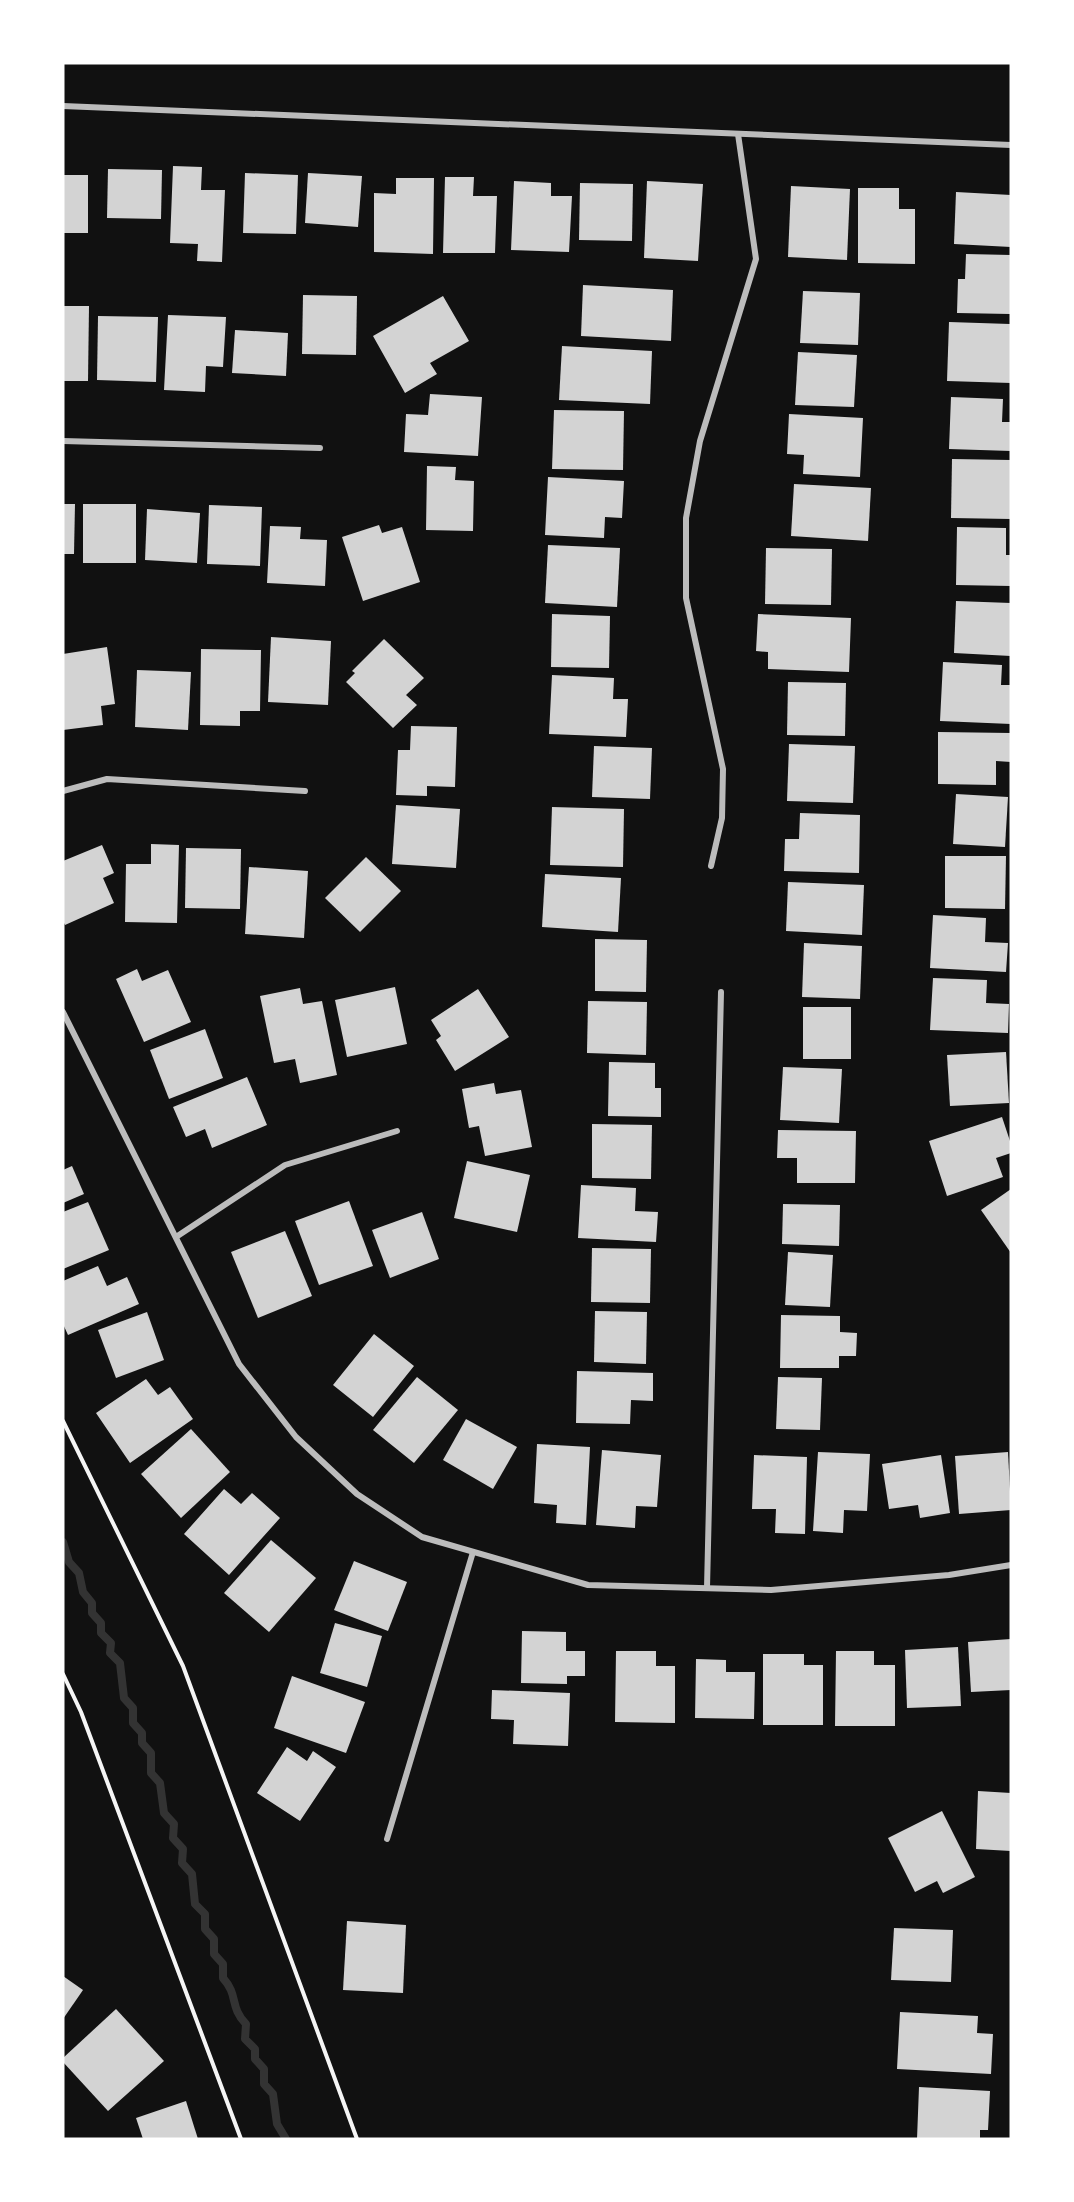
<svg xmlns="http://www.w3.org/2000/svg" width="1074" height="2202" viewBox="0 0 1074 2202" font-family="Inter,sans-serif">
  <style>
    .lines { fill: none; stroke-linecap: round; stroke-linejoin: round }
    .stream { stroke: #333; stroke-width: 8 }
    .building { fill: #d3d3d3 }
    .path { stroke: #f5f5f5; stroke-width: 4 }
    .minor { stroke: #bcbcbc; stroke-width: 6 }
  </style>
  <rect width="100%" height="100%" fill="#111"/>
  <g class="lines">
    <path class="stream" d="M 63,1542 L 69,1562 L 79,1573 L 83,1592 L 92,1603 L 92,1613 L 101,1623 L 101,1633 L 111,1643 L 110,1653 L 120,1663 L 124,1698 L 133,1708 L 133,1723 L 142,1733 L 142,1743 L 151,1753 L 151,1773 L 160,1783 L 164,1813 L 174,1824 L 173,1838 L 183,1849 L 182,1863 L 192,1874 L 195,1904 L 205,1914 L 205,1929 L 214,1939 L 214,1954 L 223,1964 L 223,1978 C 239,1996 229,2006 246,2024 L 245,2039 L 255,2049 L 255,2059 L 264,2069 L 264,2084 L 273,2094 L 277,2124 L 286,2139"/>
  </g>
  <g class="building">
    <path d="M 173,166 L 202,167 L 201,190 L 225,190 L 222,262 L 197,261 L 198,244 L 170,243 Z"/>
    <path d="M 108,169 L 162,170 L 161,219 L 107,218 Z"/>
    <path d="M 245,173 L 298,175 L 296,234 L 243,233 Z"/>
    <path d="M 308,173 L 362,176 L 358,227 L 305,223 Z"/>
    <rect x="63" y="175" width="25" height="58"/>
    <path d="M 445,177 L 474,177 L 473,196 L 497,196 L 495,253 L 443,253 Z"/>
    <path d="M 396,178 L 434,178 L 433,254 L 374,252 L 374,193 L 396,194 Z"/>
    <path d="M 514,181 L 551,183 L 551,196 L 572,196 L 569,252 L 511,250 Z"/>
    <path d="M 647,181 L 703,184 L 698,261 L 644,258 Z"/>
    <path d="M 580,183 L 633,184 L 632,241 L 579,240 Z"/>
    <path d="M 791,186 L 850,189 L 847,260 L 788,257 Z"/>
    <path d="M 858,188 L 899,188 L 899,209 L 915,209 L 915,264 L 858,263 Z"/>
    <path d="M 956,192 L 1011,195 L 1011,247 L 954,244 Z"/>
    <path d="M 966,254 L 1011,255 L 1010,314 L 957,313 L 958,279 L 965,279 Z"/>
    <path d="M 583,285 L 673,290 L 671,341 L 581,336 Z"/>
    <path d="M 803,291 L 860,293 L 858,345 L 800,343 Z"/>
    <path d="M 303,295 L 357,296 L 356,355 L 302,354 Z"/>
    <path d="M 443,296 L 469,341 L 430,363 L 437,374 L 405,393 L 373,336 Z"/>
    <path d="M 63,306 L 89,306 L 88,381 L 63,381 Z"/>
    <path d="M 168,315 L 226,317 L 223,367 L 206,366 L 205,392 L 164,390 Z"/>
    <path d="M 98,316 L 158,317 L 156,382 L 97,380 Z"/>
    <path d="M 949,322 L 1010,324 L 1011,383 L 947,381 Z"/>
    <path d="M 235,330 L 288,333 L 286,376 L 232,373 Z"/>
    <path d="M 562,346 L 652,351 L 650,404 L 559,400 Z"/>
    <path d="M 798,352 L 857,355 L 854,407 L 795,405 Z"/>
    <path d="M 430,394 L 482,397 L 478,456 L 404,452 L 406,414 L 428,415 Z"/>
    <path d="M 951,397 L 1003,399 L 1002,422 L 1011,422 L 1011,451 L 949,449 Z"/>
    <path d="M 554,410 L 624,411 L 623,470 L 552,469 Z"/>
    <path d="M 789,414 L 863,418 L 860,477 L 803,474 L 804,455 L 787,454 Z"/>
    <path d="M 952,459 L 1011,460 L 1011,519 L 951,518 Z"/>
    <path d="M 427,466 L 456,467 L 455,480 L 474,481 L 473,531 L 426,530 Z"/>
    <path d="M 548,477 L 624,481 L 622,518 L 605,517 L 604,538 L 545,535 Z"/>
    <path d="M 794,484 L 871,488 L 868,541 L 791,536 Z"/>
    <path d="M 63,504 L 75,504 L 74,554 L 63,554 Z"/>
    <rect x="83" y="504" width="53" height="59"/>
    <path d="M 209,505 L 262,507 L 260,566 L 207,564 Z"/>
    <path d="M 147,509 L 200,513 L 197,563 L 145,560 Z"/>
    <path d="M 379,525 L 382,533 L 402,527 L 420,582 L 363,601 L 342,537 Z"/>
    <path d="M 270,526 L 301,527 L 300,539 L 327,540 L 325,586 L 267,583 Z"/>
    <path d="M 957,527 L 1006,528 L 1006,555 L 1011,555 L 1011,586 L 956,585 Z"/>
    <path d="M 548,545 L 620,548 L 617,607 L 545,603 Z"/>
    <path d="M 766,548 L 832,549 L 831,605 L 765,604 Z"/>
    <path d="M 956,601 L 1011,603 L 1011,656 L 954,653 Z"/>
    <path d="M 552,614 L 610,616 L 609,668 L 551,667 Z"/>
    <path d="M 758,614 L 851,618 L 849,672 L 768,669 L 768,652 L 756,651 Z"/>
    <path d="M 271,637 L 331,641 L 328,705 L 268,702 Z"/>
    <path d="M 384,639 L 424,678 L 406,695 L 417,705 L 393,728 L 346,682 L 355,673 L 352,671 Z"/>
    <path d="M 107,647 L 115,704 L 101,706 L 103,725 L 63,730 L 63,654 Z"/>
    <path d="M 201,649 L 261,650 L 260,711 L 240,711 L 240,726 L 200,725 Z"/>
    <path d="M 943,662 L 1002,665 L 1001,685 L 1011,685 L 1011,724 L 940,721 Z"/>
    <path d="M 137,670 L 191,672 L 188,730 L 135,727 Z"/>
    <path d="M 552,675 L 614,678 L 613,699 L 628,699 L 626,737 L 549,734 Z"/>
    <path d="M 788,682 L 846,683 L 845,736 L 787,735 Z"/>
    <path d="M 411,726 L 457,727 L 455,787 L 427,786 L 427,796 L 396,795 L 398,750 L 410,750 Z"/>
    <path d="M 938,732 L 1011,733 L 1011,762 L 996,761 L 996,785 L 938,784 Z"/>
    <path d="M 789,744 L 855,746 L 853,803 L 787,801 Z"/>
    <path d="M 594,746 L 652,748 L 650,799 L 592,797 Z"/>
    <path d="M 956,794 L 1008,797 L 1005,847 L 953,844 Z"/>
    <path d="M 396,805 L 460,809 L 456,868 L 392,864 Z"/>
    <path d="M 552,807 L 624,809 L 623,867 L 550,865 Z"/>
    <path d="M 800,813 L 860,815 L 859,873 L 784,871 L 785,839 L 799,839 Z"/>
    <path d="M 151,844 L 179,845 L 177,923 L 125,922 L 126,864 L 151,864 Z"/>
    <path d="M 102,845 L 114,873 L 103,878 L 114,903 L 65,925 L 63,921 L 63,861 Z"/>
    <path d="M 186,848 L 241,849 L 240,909 L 185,908 Z"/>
    <path d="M 945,856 L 1006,856 L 1005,909 L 945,908 Z"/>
    <path d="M 366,857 L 401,891 L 360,932 L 325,898 Z"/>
    <path d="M 249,867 L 308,871 L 304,938 L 245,934 Z"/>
    <path d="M 545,874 L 621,878 L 618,932 L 542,927 Z"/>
    <path d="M 788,882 L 864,885 L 862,935 L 786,931 Z"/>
    <path d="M 933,915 L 986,918 L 985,942 L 1008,943 L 1006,972 L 930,968 Z"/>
    <path d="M 595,939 L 647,940 L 646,992 L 595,991 Z"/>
    <path d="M 804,943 L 862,946 L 860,999 L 802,997 Z"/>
    <path d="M 137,969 L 142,981 L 168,970 L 191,1022 L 144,1042 L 116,979 Z"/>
    <path d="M 933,978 L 987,980 L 986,1003 L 1009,1004 L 1008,1033 L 930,1030 Z"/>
    <path d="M 395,987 L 407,1044 L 347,1057 L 335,1000 Z"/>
    <path d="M 300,988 L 303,1004 L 322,1001 L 337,1075 L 300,1083 L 295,1059 L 274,1063 L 260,996 Z"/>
    <path d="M 478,989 L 509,1037 L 455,1071 L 436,1040 L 441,1036 L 431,1020 Z"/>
    <path d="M 588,1001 L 647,1002 L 646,1055 L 587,1053 Z"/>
    <rect x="803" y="1007" width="48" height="52"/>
    <path d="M 205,1029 L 223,1078 L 169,1099 L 150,1050 Z"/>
    <path d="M 1006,1052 L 1009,1103 L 950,1106 L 947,1055 Z"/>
    <path d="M 609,1062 L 655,1063 L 655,1088 L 661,1088 L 661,1117 L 608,1116 Z"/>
    <path d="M 783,1067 L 842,1069 L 839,1123 L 780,1120 Z"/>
    <path d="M 247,1077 L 267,1125 L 212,1148 L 205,1129 L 186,1137 L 173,1107 Z"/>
    <path d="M 494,1083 L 496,1094 L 521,1090 L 532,1147 L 485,1156 L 479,1126 L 469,1128 L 462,1089 Z"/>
    <path d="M 1002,1117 L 1011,1144 L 1011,1153 L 996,1158 L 1003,1177 L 947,1196 L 929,1141 Z"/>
    <path d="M 592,1124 L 652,1125 L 651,1179 L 592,1178 Z"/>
    <path d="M 778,1130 L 856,1131 L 855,1183 L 797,1183 L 797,1158 L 777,1158 Z"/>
    <path d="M 467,1161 L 530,1175 L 517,1232 L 454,1218 Z"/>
    <path d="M 72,1166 L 84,1194 L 63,1203 L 63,1170 Z"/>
    <path d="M 581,1185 L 636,1188 L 635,1211 L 658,1212 L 656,1242 L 578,1238 Z"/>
    <path d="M 1011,1189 L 1011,1253 L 981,1210 Z"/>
    <path d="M 349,1201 L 373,1266 L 319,1285 L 295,1221 Z"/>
    <path d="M 88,1202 L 109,1250 L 63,1269 L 63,1212 Z"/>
    <path d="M 783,1204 L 840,1205 L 839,1246 L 782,1244 Z"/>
    <path d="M 422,1212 L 439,1259 L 390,1278 L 372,1230 Z"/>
    <path d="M 285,1231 L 312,1296 L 258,1318 L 231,1252 Z"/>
    <path d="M 592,1248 L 651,1249 L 650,1303 L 591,1302 Z"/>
    <path d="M 788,1252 L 833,1255 L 830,1307 L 785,1305 Z"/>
    <path d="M 98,1266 L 107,1286 L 127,1277 L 139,1304 L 68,1335 L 63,1324 L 63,1281 Z"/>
    <path d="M 595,1311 L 647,1312 L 646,1364 L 594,1362 Z"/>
    <path d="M 147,1312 L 164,1360 L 116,1378 L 98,1330 Z"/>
    <path d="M 781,1315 L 840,1316 L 840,1332 L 857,1333 L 856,1356 L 839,1356 L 839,1368 L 780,1368 Z"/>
    <path d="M 374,1334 L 414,1366 L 373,1417 L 333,1385 Z"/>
    <path d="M 577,1371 L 653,1373 L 653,1401 L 631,1400 L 630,1424 L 576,1423 Z"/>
    <path d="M 417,1377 L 458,1410 L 414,1463 L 373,1430 Z"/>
    <path d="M 778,1377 L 822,1378 L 820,1430 L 776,1429 Z"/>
    <path d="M 146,1379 L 158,1395 L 170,1387 L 193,1419 L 130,1463 L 96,1413 Z"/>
    <path d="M 466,1419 L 517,1447 L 493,1489 L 443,1460 Z"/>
    <path d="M 191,1429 L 230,1472 L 181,1518 L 141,1474 Z"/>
    <path d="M 537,1444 L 590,1447 L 586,1525 L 556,1523 L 557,1505 L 534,1503 Z"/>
    <path d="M 602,1450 L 661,1455 L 657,1507 L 636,1506 L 635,1528 L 596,1525 Z"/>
    <path d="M 818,1452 L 870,1454 L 867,1511 L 844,1510 L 843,1533 L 813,1531 Z"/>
    <path d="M 1008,1452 L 1011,1510 L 959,1514 L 955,1456 Z"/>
    <path d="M 754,1455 L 807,1457 L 805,1534 L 775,1533 L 776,1509 L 752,1509 Z"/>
    <path d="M 941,1455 L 950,1513 L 920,1518 L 918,1505 L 889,1509 L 882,1464 Z"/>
    <path d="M 224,1489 L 241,1504 L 252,1493 L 280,1518 L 229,1575 L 184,1534 Z"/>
    <path d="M 271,1540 L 316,1578 L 269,1632 L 224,1593 Z"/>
    <path d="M 354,1561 L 407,1582 L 388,1631 L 334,1610 Z"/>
    <path d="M 335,1623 L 382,1636 L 367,1687 L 320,1673 Z"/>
    <path d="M 522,1631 L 566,1632 L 566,1651 L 585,1651 L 585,1676 L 567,1676 L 567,1684 L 521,1683 Z"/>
    <path d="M 1011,1639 L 1011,1690 L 971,1692 L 968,1642 Z"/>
    <path d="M 958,1647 L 961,1706 L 907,1708 L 905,1650 Z"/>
    <path d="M 616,1651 L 656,1651 L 656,1666 L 675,1666 L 675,1723 L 615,1722 Z"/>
    <path d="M 836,1651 L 874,1651 L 874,1665 L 895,1665 L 895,1726 L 835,1726 Z"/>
    <path d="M 763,1654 L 804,1654 L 804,1665 L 823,1665 L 823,1725 L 763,1725 Z"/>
    <path d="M 696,1659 L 726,1660 L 726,1672 L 755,1672 L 754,1719 L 695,1718 Z"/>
    <path d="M 292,1676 L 365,1702 L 346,1753 L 274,1728 Z"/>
    <path d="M 492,1690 L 570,1693 L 568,1746 L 513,1744 L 514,1720 L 491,1719 Z"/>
    <path d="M 287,1747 L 307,1761 L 313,1751 L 336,1767 L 300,1821 L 257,1793 Z"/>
    <path d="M 978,1791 L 1011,1793 L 1011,1851 L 976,1849 Z"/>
    <path d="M 942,1811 L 975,1877 L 943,1893 L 937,1881 L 915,1892 L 888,1838 Z"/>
    <path d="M 347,1921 L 406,1925 L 403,1993 L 343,1990 Z"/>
    <path d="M 894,1928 L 953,1930 L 951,1982 L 891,1980 Z"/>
    <path d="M 63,1976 L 83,1990 L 63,2019 Z"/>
    <path d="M 116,2009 L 164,2061 L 108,2111 L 63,2062 L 63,2058 Z"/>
    <path d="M 900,2012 L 978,2016 L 977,2033 L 993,2034 L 991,2074 L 897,2069 Z"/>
    <path d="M 919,2087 L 990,2091 L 988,2130 L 980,2130 L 980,2139 L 917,2139 Z"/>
    <path d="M 186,2101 L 198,2139 L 143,2139 L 136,2118 Z"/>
  </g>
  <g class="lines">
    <g class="path">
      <path d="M 63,1421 L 183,1666 L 357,2139"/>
      <path d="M 63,1674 L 81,1712 L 241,2139"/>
    </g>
    <g class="minor">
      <path d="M 63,106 L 1011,145"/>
      <path d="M 63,441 L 320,448"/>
      <path d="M 63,791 L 107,779 L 305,791"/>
      <path d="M 711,866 L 722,818 L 723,769 L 686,598 L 686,518 L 700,441 L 756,259 L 738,134"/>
      <path d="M 63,1012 L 239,1364 L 296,1437 L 357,1494 L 422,1537 L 588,1585 L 771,1590 L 949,1575 L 1011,1565"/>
      <path d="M 176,1237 L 285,1165 L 397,1131"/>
      <path d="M 707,1588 L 721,992"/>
      <path d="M 387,1839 L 473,1552"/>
    </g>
  </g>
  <rect width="1074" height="2202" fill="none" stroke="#ffffff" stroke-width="129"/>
</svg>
